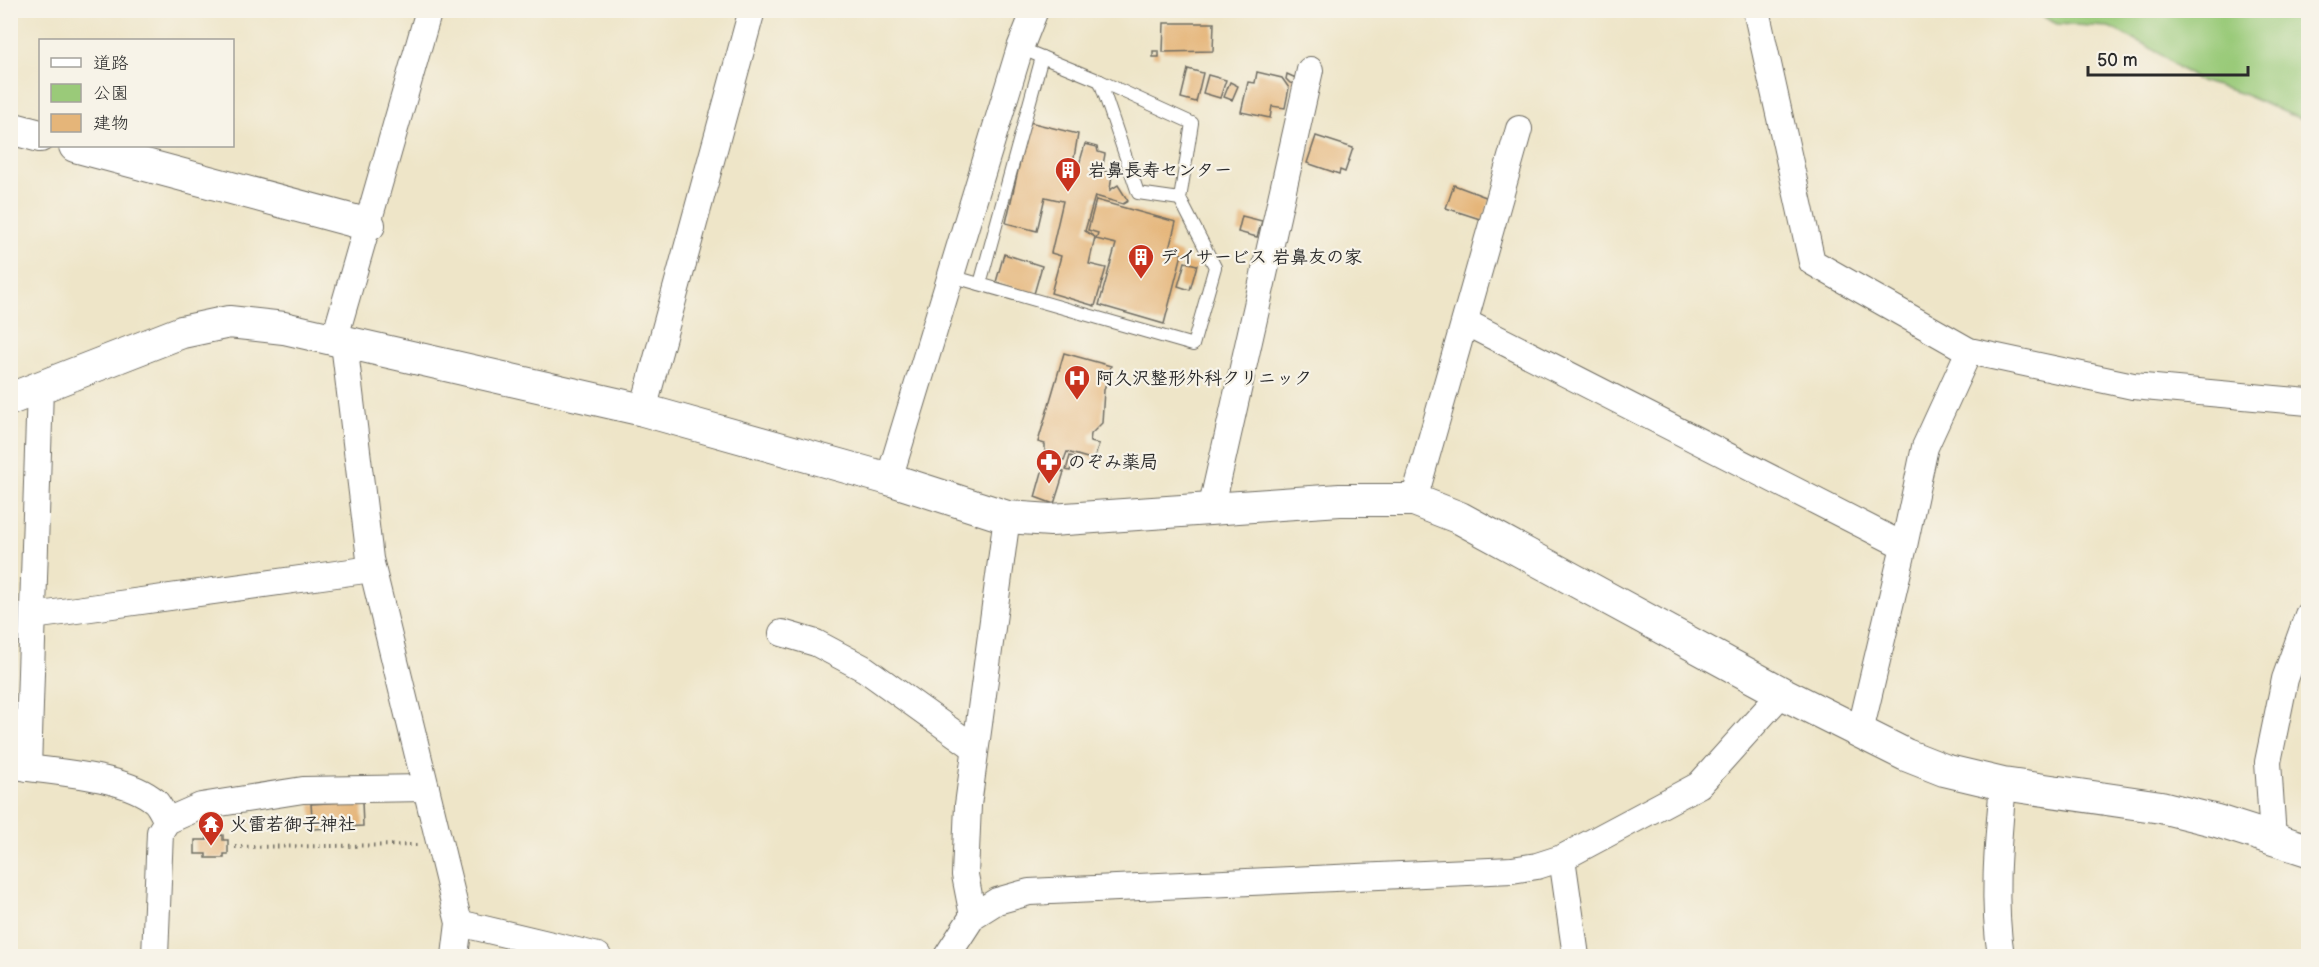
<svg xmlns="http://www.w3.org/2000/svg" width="2319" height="967" viewBox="0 0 2319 967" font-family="'Balsamiq Sans','Klee One',sans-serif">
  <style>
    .green { fill: #9aca79; stroke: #627a52; stroke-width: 1.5 }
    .building { fill: #e5b579 }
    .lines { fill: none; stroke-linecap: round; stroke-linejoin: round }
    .service-casing { stroke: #6f6c62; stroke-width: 14 }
    .minor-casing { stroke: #6f6c62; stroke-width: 28 }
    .tertiary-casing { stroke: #6f6c62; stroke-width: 34 }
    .path { stroke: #6f6c62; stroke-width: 4; stroke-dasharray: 1.5 4.5; stroke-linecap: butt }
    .service { stroke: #fff; stroke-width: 12 }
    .minor { stroke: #fff; stroke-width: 26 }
    .tertiary { stroke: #fff; stroke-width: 32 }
    .labels { text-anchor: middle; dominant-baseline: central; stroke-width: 4.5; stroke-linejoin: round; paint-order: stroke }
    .poi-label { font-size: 18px; font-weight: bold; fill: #2b2b2b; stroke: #f7f3e8; text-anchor: start }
  </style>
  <rect width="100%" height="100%" fill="#f7f3e8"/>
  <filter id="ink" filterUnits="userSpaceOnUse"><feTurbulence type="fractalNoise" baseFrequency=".0167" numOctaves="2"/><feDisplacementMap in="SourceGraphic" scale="12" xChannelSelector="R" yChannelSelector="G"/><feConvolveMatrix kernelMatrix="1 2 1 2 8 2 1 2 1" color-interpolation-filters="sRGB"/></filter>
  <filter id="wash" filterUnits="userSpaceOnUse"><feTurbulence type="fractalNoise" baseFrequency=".008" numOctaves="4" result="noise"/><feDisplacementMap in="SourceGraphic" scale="24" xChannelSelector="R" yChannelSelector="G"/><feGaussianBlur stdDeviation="1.35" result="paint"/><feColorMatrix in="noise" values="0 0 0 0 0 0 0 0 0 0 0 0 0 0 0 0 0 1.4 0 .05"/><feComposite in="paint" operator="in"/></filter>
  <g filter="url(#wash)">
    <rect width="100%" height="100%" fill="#eee5c8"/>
    <path class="green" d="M 2032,11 L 2308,11 L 2308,121 L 2288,114 L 2243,94 L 2197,80 L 2146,45 L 2109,27 L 2057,24 Z"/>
    <g id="blocks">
      <g class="building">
        <path d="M 1164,23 L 1214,23 L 1213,51 L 1163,52 Z"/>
        <rect x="1153" y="51" width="6" height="6"/>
        <path d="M 1188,69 L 1203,73 L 1196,102 L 1181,98 Z"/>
        <path d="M 1257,72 L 1282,78 L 1289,88 L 1285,108 L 1272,106 L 1270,118 L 1241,112 L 1248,82 L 1255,83 Z"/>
        <path d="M 1287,74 L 1298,79 L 1298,84 L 1290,83 L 1286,79 Z"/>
        <path d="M 1208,75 L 1226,80 L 1220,98 L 1203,93 Z"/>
        <path d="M 1230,82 L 1238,86 L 1232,100 L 1224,97 Z"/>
        <path d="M 1029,122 L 1078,134 L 1073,164 L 1079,165 L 1085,144 L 1097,147 L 1098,152 L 1105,154 L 1102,170 L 1112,174 L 1110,190 L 1118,185 L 1128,201 L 1123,204 L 1095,196 L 1085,231 L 1095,237 L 1089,264 L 1106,268 L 1095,306 L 1051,293 L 1061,256 L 1051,253 L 1063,201 L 1045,197 L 1037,231 L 1006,223 Z"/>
        <path d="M 1316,136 L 1353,148 L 1345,172 L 1340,170 L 1339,174 L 1307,163 Z"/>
        <path d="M 1454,185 L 1491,199 L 1483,220 L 1446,208 Z"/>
        <path d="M 1096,200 L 1176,222 L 1169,249 L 1182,254 L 1164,324 L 1099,305 L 1116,244 L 1096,239 L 1098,233 L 1088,230 Z"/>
        <path d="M 1242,216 L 1262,221 L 1257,237 L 1238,232 Z"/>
        <path d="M 1004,254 L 1042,266 L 1034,294 L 996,282 Z"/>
        <path d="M 1185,262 L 1197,265 L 1190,290 L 1178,286 Z"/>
        <path d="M 1064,353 L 1111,366 L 1104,390 L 1102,423 L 1091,434 L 1090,442 L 1099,444 L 1094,460 L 1067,452 L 1064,460 L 1054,460 L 1045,453 L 1045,444 L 1038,442 Z"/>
        <path d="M 1070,456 L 1074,457 L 1070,471 L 1066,470 Z"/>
        <path d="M 1044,465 L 1064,472 L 1054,504 L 1035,497 Z"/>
        <path d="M 362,801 L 363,826 L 313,829 L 311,804 Z"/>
        <path d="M 223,835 L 223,840 L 228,840 L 228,854 L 224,854 L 224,858 L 206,858 L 206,854 L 195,854 L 195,840 L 207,840 L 207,836 Z"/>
      </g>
    </g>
  </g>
  <g filter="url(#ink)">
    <use href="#blocks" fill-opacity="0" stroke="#6f6c62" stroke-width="1.5"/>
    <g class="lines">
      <g class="service-casing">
        <g id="service">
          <path d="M 1100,81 L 1138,193 L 1180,199"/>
          <path d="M 951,276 L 1193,345 L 1215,267 L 1180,199 L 1192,123 L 1100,81 L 1020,48"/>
          <path d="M 980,284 L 1042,57"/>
        </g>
      </g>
      <g class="minor-casing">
        <g id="minor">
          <path d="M 1756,10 L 1812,262 L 1969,351 L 2133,386 L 2308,402"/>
          <path d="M 1465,322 L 1904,546"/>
          <path d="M 334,341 L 429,10"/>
          <path d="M 344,343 L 370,559 L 459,923 L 455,956"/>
          <path d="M 643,410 L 752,10"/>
          <path d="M 889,479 L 1020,48 L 1035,10"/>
          <path d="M 1414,500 L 1519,129"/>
          <path d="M 1211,510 L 1310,70"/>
          <path d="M 33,616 L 372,569"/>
          <path d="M 782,633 L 816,643 L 865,669 L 975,748"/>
          <path d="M 1860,732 L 1904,546 L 1925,447 L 1969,351"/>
          <path d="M 10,765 C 51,773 123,774 155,801 C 160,806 163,814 167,821"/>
          <path d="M 28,768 L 40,388"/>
          <path d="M 2273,838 L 2268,762 L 2285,679 L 2308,615"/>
          <path d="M 1562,858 L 1576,956"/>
          <path d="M 973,916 L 965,875 L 968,805 L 1007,517"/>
          <path d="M 459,923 L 598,956"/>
          <path d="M 155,956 L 160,832 L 167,821 L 201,806 L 303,790 L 426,788"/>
          <path d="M 947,956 L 973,916 L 997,901 L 1029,892 L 1512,870 L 1537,866 L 1562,858 L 1699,785 L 1782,693"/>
          <path d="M 2001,956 C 1992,900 1998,841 2003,784"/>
        </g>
      </g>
      <g class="tertiary-casing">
        <g id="tertiary">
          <path d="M 10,128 L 40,136"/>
          <path d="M 75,146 L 369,225"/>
          <path d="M 10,399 L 182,332 L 229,322 L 284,328 L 643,410 L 889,479 L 1007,517 L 1051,520 L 1340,500 L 1414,500 L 1460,518 L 1782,693 L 1906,755 L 1944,770 L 2003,784 L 2161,807 L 2217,821 L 2308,850"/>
        </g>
      </g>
      <path class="path" d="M 235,847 L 418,845"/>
      <use href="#service" class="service"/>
      <use href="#minor" class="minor"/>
      <use href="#tertiary" class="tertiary"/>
    </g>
  </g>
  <defs>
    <g id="building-pin" transform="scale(1.35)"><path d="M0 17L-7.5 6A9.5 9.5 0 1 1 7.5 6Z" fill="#c8321e" stroke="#f7f3e8"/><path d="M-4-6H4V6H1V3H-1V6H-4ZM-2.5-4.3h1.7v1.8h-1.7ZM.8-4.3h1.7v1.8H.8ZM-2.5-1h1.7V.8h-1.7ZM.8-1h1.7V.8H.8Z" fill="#fff"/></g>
    <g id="hospital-pin" transform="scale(1.35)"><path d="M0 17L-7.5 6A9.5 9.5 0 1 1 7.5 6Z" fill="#c8321e" stroke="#f7f3e8"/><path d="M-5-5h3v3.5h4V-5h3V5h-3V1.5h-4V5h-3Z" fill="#fff"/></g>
    <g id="pharmacy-pin" transform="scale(1.35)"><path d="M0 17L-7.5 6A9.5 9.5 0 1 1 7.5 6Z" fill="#c8321e" stroke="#f7f3e8"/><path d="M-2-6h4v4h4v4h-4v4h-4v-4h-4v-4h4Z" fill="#fff"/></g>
    <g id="temple-pin" transform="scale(1.35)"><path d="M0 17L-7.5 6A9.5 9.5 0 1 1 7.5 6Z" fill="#c8321e" stroke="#f7f3e8"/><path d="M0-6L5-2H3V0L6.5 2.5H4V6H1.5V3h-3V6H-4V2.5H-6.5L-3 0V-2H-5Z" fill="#fff"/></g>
  </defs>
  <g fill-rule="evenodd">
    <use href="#building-pin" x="1068" y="170"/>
    <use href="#building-pin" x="1141" y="257"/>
    <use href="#hospital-pin" x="1077" y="378"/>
    <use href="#pharmacy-pin" x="1049" y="462"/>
    <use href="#temple-pin" x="211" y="824"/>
  </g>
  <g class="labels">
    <g class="poi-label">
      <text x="1088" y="170">岩鼻長寿センター</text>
      <text x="1160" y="257">デイサービス 岩鼻友の家</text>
      <text x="1096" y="378">阿久沢整形外科クリニック</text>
      <text x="1068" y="462">のぞみ薬局</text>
      <text x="230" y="824">火雷若御子神社</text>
    </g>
  </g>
  <rect width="2319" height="967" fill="none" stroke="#f7f3e8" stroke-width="36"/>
  <rect x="39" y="39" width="195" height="108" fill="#f7f3e8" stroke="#a5a39c" stroke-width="1.5"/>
  <rect x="51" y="58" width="30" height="9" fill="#ffffff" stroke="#a5a39c" stroke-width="1.5"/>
  <text x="93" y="69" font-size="18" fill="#2b2b2b">道路</text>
  <rect x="51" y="84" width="30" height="18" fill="#9aca79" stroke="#a5a39c" stroke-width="1.5"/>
  <text x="93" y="99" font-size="18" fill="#2b2b2b">公園</text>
  <rect x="51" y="114" width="30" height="18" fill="#e5b579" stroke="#a5a39c" stroke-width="1.5"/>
  <text x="93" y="129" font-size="18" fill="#2b2b2b">建物</text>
  <path d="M2088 66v9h160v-9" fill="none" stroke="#2b2b2b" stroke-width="3"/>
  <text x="2097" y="66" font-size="18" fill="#2b2b2b" stroke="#f7f3e8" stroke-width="4.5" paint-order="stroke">50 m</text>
</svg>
